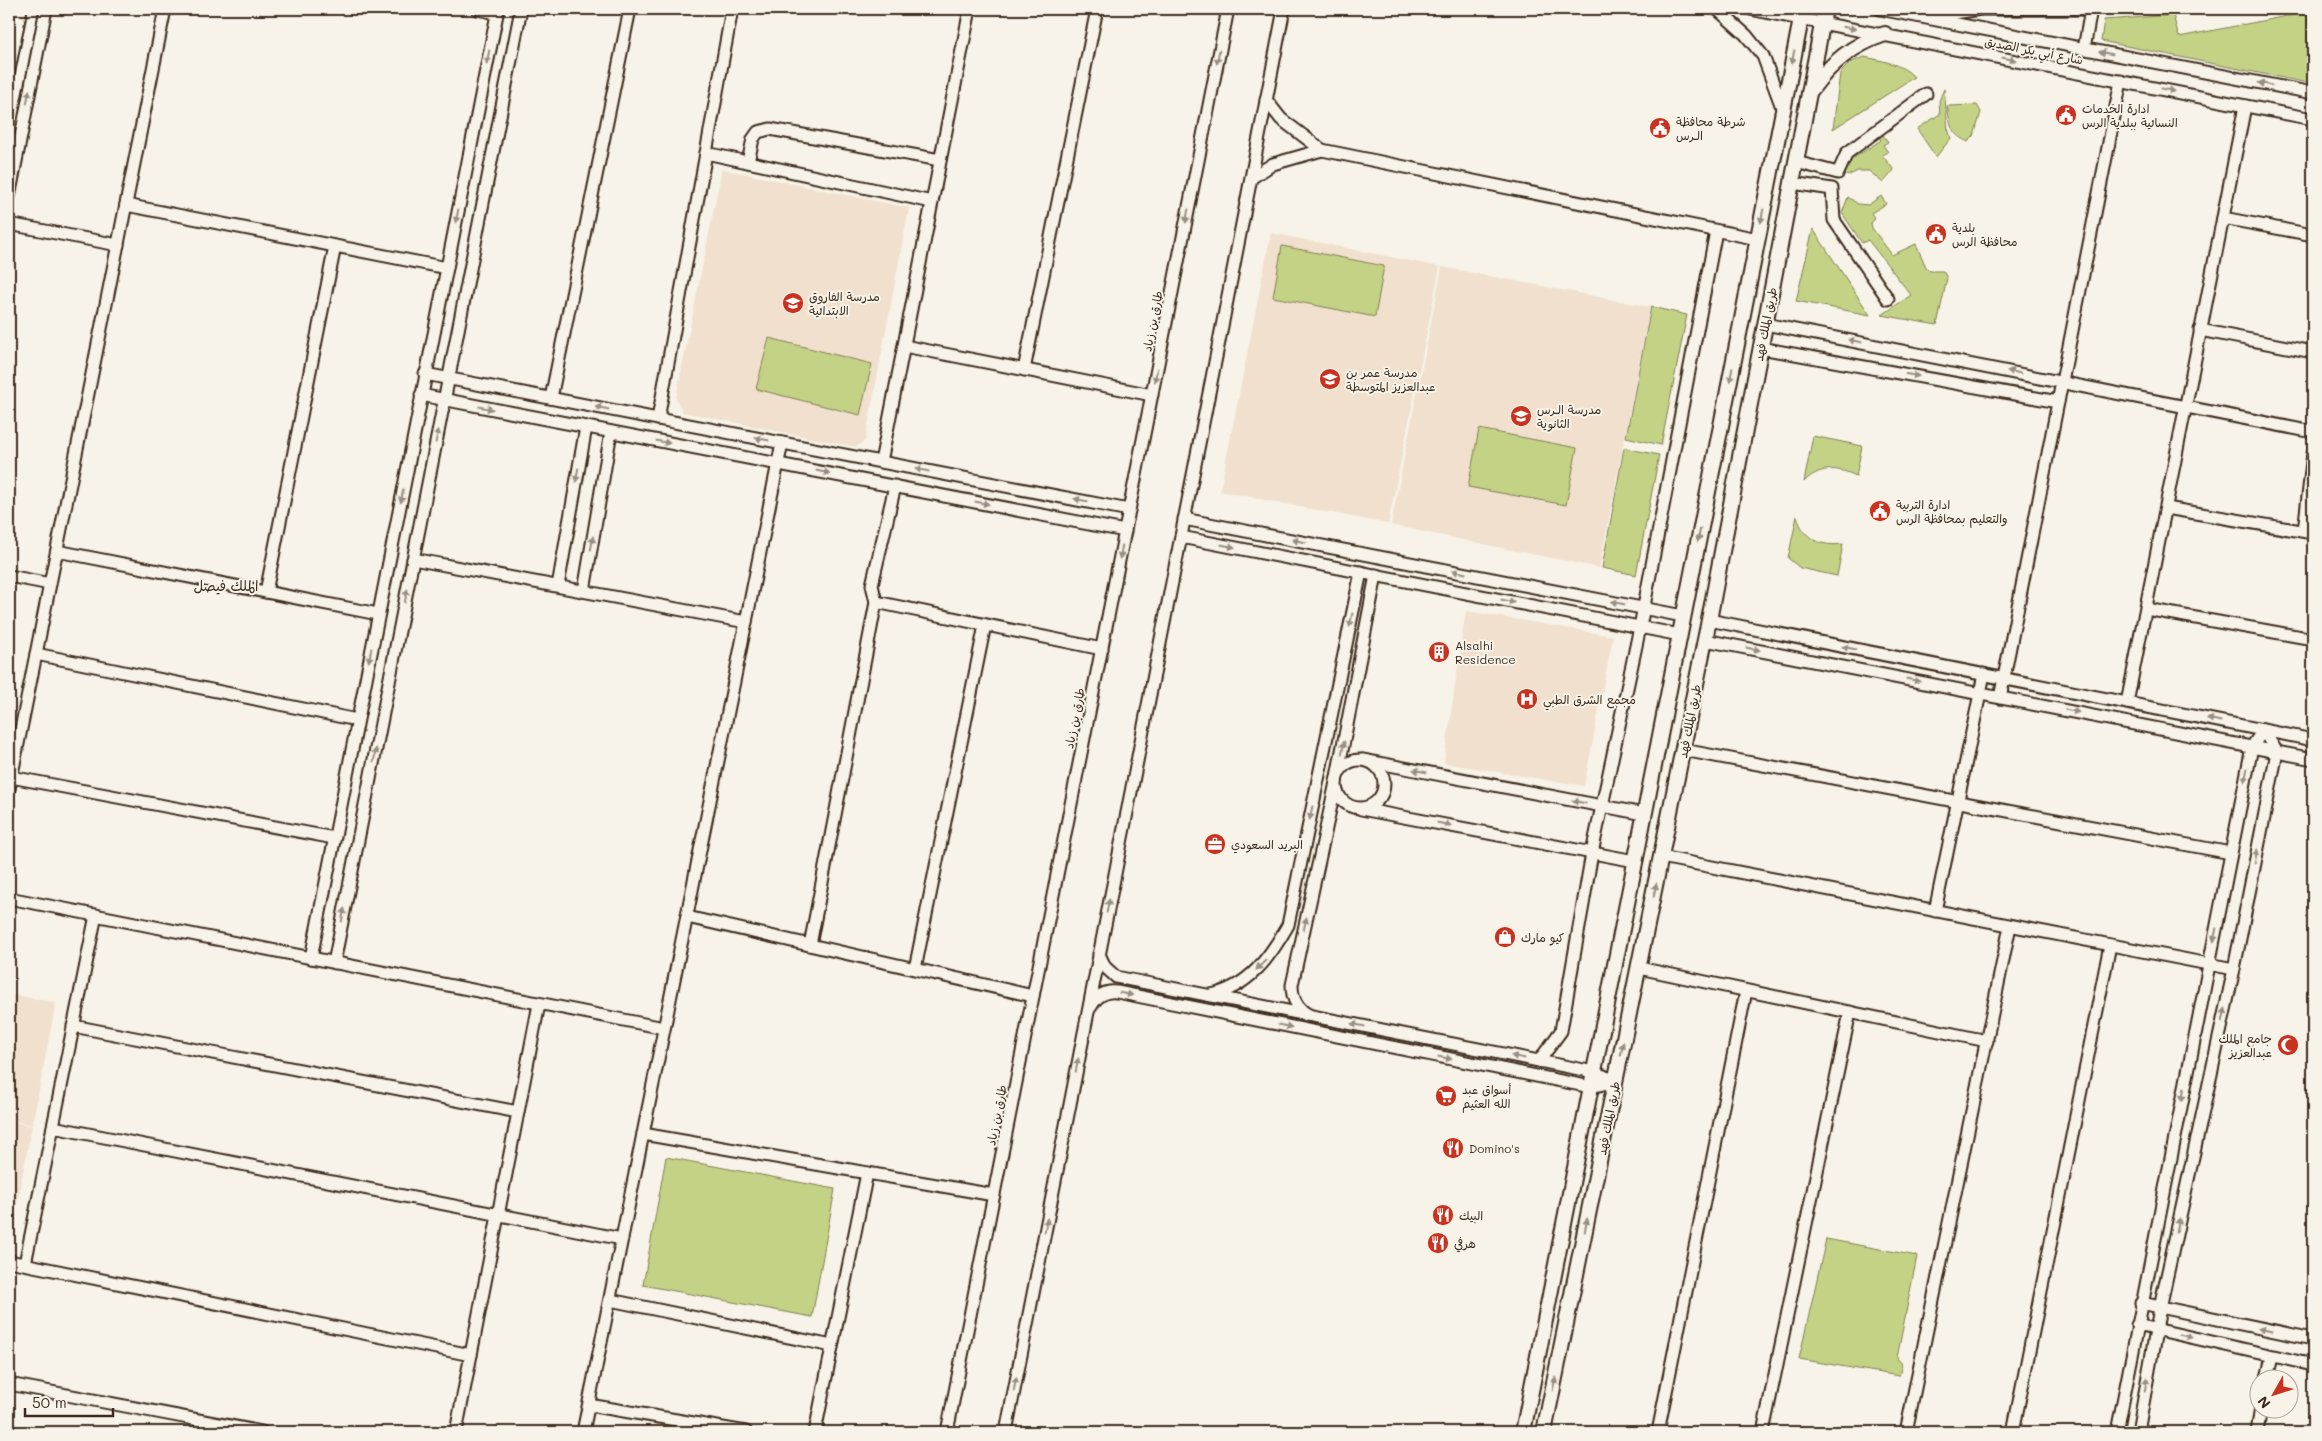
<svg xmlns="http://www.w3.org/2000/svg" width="2322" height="1441" viewBox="0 0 2322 1441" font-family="Mali,'Playpen Sans Arabic',sans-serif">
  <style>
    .built { fill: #f0e0cd }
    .green { fill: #c4d286; stroke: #807e52 }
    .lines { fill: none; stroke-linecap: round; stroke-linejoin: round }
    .minor-casing { stroke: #3b2a1e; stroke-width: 15 }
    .major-casing { stroke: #3b2a1e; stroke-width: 18 }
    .minor { stroke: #f7f3e8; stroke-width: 11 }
    .major { stroke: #f7f3e8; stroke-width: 14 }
    .oneway { fill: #998e83 }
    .labels { text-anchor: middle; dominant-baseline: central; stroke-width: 4; stroke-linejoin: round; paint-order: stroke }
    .street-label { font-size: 12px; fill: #3b2a1e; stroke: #f7f3e8 }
    .poi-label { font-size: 12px; fill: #3b2a1e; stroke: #f7f3e8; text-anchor: start }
    .neighbourhood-label { font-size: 14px; fill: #3b2a1e; stroke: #f7f3e8 }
  </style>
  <rect width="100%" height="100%" fill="#f7f3e8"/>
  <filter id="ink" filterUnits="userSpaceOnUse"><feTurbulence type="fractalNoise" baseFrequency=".02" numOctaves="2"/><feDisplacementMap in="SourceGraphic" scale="10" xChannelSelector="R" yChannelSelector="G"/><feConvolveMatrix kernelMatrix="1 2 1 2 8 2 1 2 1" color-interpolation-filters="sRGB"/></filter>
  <g filter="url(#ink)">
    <g class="built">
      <path d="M 722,169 L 909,208 L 865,441 L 856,447 L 683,412 L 676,398 Z"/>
      <path d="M 1271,233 L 1440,267 L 1388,524 L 1220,491 Z"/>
      <path d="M 1442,267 L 1650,307 L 1599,568 L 1391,525 Z"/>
      <path d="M 1466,611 L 1613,636 L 1584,786 L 1444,763 Z"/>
      <path d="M 9,994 L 56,1003 L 32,1125 L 9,1120 Z"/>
      <path d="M 9,1121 L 32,1126 L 9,1242 Z"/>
    </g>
    <g class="green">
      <path d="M 2313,11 L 2313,84 L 2101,41 L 2104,20 L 2173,15 L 2179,37 Z"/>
      <path d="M 1864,57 C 1880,60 1903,64 1914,77 L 1833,129 L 1840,73 L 1851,62 Z"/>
      <path d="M 1944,89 L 1948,129 L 1951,138 L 1936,157 L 1917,129 L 1940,114 L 1939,101 Z"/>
      <path d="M 1977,105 L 1981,112 L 1974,136 L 1968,142 C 1949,133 1951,125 1947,106 Z"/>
      <path d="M 1883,135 L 1888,142 L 1883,145 L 1888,152 L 1882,155 L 1894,170 L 1883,183 L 1869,171 L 1858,171 L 1847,176 L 1843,171 L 1849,161 L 1881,140 L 1879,137 Z"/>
      <path d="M 1881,196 L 1886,204 L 1871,213 L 1875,219 L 1871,223 L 1872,228 L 1892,255 L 1916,244 L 1926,267 L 1930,271 L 1943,271 L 1947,278 L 1937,325 L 1882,315 L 1911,295 L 1868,240 L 1862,243 L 1842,213 L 1848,197 L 1858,204 L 1868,205 Z"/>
      <path d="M 1813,229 L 1870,315 L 1796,301 Z"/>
      <path d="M 1282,246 L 1384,266 L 1375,317 L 1273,297 Z"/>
      <path d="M 1651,307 L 1687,315 L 1661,445 L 1626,437 Z"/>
      <path d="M 769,338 L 872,364 L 860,415 L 756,389 Z"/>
      <path d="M 1479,429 L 1577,448 L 1566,505 L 1468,487 Z"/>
      <path d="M 1813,436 L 1862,446 L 1856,476 C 1838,467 1819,466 1804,482 Z"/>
      <path d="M 1624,448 L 1659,455 L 1636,575 L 1602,568 Z"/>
      <path d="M 1797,516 C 1803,539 1821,547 1843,544 L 1837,576 L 1800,568 L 1788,558 Z"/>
      <path d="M 666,1157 L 835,1189 L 812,1317 L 643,1285 Z"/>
      <path d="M 1826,1239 L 1917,1256 L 1897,1358 L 1902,1364 L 1899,1376 L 1799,1359 Z"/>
    </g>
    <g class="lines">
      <g class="minor-casing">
        <g id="minor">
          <path d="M 477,9 L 497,13"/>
          <path d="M 1717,9 L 1746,35 L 1763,56 L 1783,110"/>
          <path d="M 1750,9 L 2313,119"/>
          <path d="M 1880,9 L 2313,93"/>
          <path d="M 1934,16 L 1981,9 L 2092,9"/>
          <path d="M 2084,49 L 2091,9"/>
          <path d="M 9,70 L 21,9"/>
          <path d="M 1322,150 L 1758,239"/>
          <path d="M 706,153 L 932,202"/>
          <path d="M 748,162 L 753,139 L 758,132 L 770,129 L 940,160"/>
          <path d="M 1796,162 L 1838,173 L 1847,153 L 1926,94"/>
          <path d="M 1251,178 L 1273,164 L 1322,150 L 1281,119 L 1266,100"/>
          <path d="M 1792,183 L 1832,189 L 1834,220 L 1888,299"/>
          <path d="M 9,197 L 46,9"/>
          <path d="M 126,205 L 447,268"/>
          <path d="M 2223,218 L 2313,235"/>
          <path d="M 9,224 L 118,245"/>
          <path d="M 1765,324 L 2313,432"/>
          <path d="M 2200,330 L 2313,352"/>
          <path d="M 904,346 L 1152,395"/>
          <path d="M 1761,348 L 2058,402"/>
          <path d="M 1024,370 L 1097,9"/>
          <path d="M 425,374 L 1129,510"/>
          <path d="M 421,395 L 1125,531"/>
          <path d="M 551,398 L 630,9"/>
          <path d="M 658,419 L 732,9"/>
          <path d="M 881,462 L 970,9"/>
          <path d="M 2166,508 L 2313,533"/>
          <path d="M 1184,519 L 1683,616"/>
          <path d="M 2304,531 L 2313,453"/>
          <path d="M 1181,537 L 1680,635"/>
          <path d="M 57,551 L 378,614"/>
          <path d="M 413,559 L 746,622"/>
          <path d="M 9,576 L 50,584"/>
          <path d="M 558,586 L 586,427"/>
          <path d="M 584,591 L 611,432"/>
          <path d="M 266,592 L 335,246"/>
          <path d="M 876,602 L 872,585 L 895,486"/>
          <path d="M 2146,609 L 2313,639"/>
          <path d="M 1709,620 L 2313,740"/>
          <path d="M 1705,640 L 2313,759"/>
          <path d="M 36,654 L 357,720"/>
          <path d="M 2000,698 L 2121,81"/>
          <path d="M 2127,703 L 2245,106"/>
          <path d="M 1683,750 L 2231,853"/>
          <path d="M 1363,760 L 1644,814"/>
          <circle cx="1360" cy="784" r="24"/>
          <path d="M 11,777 L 334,838"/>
          <path d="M 9,789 L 165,9"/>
          <path d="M 1361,809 L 1635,861"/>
          <path d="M 1661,857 L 2234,969"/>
          <path d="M 9,898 L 664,1028"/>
          <path d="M 1935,911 L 1984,674"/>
          <path d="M 687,917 L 1033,996"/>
          <path d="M 810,945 L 876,602 L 1102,649"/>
          <path d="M 1099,954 L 1105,967 L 1116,977 L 1594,1072 L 1616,1081"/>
          <path d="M 311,958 L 498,9"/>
          <path d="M 334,963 L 521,9"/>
          <path d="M 1639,968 L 1987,1041"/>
          <path d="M 915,969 L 985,625"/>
          <path d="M 1211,995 C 1249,987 1270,957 1288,925 L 1361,572"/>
          <path d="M 1090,1008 C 1096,997 1104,990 1117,992 L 1591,1087 L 1616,1081"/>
          <path d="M 1309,1015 C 1297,1009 1292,998 1292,985 L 1335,787 L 1376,575"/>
          <path d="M 73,1026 L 518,1112"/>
          <path d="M 1539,1061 L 1561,1031 L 1592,853 L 1640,627 L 1716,231"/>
          <path d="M 53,1127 L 622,1239"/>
          <path d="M 643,1134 L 994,1195"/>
          <path d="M 9,1261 L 471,1355"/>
          <path d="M 25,1264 L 96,915"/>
          <path d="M 610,1300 L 832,1346"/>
          <path d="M 2141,1303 L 2313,1339"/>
          <path d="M 2137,1325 L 2313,1365"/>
          <path d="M 2267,1378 L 2272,1357"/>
          <path d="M 9,1384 L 262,1432"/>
          <path d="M 589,1405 L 746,1432"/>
          <path d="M 456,1432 L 539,1004"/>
          <path d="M 583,1432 L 782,443"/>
          <path d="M 815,1432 L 867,1173"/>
          <path d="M 947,1432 L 1228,9"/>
          <path d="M 1006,1432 L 1284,9"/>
          <path d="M 1658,1432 L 1746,991"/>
          <path d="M 1763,1432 L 1850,1012"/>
          <path d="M 1906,1432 L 2010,926"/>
          <path d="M 2013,1432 L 2110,945"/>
          <path d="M 2117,1432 L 2252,747 L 2263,730 L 2277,752 L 2234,969 L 2160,1308 L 2138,1432"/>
          <path d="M 2257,1432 L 2261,1408"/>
        </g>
      </g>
      <g class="major-casing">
        <g id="major">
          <path d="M 1811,90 C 1831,63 1852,45 1885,34"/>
          <path d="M 1523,1432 L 1803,9"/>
          <path d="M 1544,1432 L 1709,620 L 1825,9"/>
        </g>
      </g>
      <use href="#minor" class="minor"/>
      <use href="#major" class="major"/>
    </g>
    <defs><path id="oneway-solid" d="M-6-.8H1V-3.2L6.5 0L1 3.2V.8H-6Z" transform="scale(1.25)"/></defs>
    <g class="oneway">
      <use href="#oneway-solid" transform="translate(1849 28) rotate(11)"/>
      <use href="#oneway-solid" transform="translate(2106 53) rotate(-169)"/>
      <use href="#oneway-solid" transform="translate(488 57) rotate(101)"/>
      <use href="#oneway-solid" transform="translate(1218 57) rotate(101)"/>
      <use href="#oneway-solid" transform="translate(1793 57) rotate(101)"/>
      <use href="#oneway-solid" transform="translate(2009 59) rotate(11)"/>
      <use href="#oneway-solid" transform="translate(2265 84) rotate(-169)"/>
      <use href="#oneway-solid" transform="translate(2168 90) rotate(11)"/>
      <use href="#oneway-solid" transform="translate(28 97) rotate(-79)"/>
      <use href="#oneway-solid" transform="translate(457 216) rotate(101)"/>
      <use href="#oneway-solid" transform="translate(1187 216) rotate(101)"/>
      <use href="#oneway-solid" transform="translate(1762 216) rotate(101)"/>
      <use href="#oneway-solid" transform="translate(1855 341) rotate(-169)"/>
      <use href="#oneway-solid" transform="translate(2014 372) rotate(-169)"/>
      <use href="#oneway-solid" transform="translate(1156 375) rotate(101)"/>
      <use href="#oneway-solid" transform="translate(1731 375) rotate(101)"/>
      <use href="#oneway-solid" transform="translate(1912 375) rotate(10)"/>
      <use href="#oneway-solid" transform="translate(486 408) rotate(11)"/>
      <use href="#oneway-solid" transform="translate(602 408) rotate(-169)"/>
      <use href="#oneway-solid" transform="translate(437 436) rotate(-79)"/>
      <use href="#oneway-solid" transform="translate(762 439) rotate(-169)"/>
      <use href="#oneway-solid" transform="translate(663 442) rotate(11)"/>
      <use href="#oneway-solid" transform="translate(922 470) rotate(-169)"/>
      <use href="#oneway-solid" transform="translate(823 472) rotate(11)"/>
      <use href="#oneway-solid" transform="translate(577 475) rotate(100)"/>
      <use href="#oneway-solid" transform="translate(402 496) rotate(101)"/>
      <use href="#oneway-solid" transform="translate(1081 500) rotate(-169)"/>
      <use href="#oneway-solid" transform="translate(982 503) rotate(11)"/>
      <use href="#oneway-solid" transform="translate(1699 535) rotate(101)"/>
      <use href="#oneway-solid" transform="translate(1299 541) rotate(-169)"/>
      <use href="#oneway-solid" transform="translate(592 543) rotate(-80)"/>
      <use href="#oneway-solid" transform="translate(1228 546) rotate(11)"/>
      <use href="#oneway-solid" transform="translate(1121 552) rotate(101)"/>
      <use href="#oneway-solid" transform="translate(1459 572) rotate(-169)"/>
      <use href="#oneway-solid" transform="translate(406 596) rotate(-79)"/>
      <use href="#oneway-solid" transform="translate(1508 601) rotate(11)"/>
      <use href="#oneway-solid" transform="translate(1618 603) rotate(-169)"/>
      <use href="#oneway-solid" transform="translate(1351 620) rotate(102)"/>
      <use href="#oneway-solid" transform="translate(1849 648) rotate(-169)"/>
      <use href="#oneway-solid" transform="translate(1753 649) rotate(11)"/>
      <use href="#oneway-solid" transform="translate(370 655) rotate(102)"/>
      <use href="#oneway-solid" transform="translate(1913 680) rotate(11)"/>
      <use href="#oneway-solid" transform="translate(2072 711) rotate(11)"/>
      <use href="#oneway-solid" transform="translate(2214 720) rotate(-169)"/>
      <use href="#oneway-solid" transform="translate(1343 748) rotate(-79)"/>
      <use href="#oneway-solid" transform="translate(375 755) rotate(-79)"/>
      <use href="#oneway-solid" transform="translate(1420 771) rotate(-169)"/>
      <use href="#oneway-solid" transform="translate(2246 775) rotate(101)"/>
      <use href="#oneway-solid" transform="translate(1579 802) rotate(-169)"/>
      <use href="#oneway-solid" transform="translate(1311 813) rotate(102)"/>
      <use href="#oneway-solid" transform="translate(1444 824) rotate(11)"/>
      <use href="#oneway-solid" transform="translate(2256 856) rotate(-79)"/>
      <use href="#oneway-solid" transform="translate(1655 890) rotate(-79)"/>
      <use href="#oneway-solid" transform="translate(1108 906) rotate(-79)"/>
      <use href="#oneway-solid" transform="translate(343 915) rotate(-79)"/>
      <use href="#oneway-solid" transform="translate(1305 924) rotate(-77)"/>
      <use href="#oneway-solid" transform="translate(2215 935) rotate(101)"/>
      <use href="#oneway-solid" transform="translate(1261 965) rotate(135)"/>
      <use href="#oneway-solid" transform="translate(1126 994) rotate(11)"/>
      <use href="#oneway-solid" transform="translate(2224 1015) rotate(-78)"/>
      <use href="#oneway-solid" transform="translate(1358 1025) rotate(-169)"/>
      <use href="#oneway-solid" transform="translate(1285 1026) rotate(11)"/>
      <use href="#oneway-solid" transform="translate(1622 1049) rotate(-79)"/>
      <use href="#oneway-solid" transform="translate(1518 1057) rotate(-169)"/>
      <use href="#oneway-solid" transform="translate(1445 1058) rotate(11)"/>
      <use href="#oneway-solid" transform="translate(1077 1065) rotate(-79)"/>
      <use href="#oneway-solid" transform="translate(2183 1094) rotate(101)"/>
      <use href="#oneway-solid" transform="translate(1046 1225) rotate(-79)"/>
      <use href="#oneway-solid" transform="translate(1586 1225) rotate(-79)"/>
      <use href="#oneway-solid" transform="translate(2178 1225) rotate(-78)"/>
      <use href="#oneway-solid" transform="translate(2265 1330) rotate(-168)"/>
      <use href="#oneway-solid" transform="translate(2185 1336) rotate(14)"/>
      <use href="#oneway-solid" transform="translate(1015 1384) rotate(-79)"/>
      <use href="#oneway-solid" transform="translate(1554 1384) rotate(-79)"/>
      <use href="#oneway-solid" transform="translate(2146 1384) rotate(-80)"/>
    </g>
  </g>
  <defs>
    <g id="civic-disc" transform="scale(1.125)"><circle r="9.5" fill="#c8321e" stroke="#f7f3e8"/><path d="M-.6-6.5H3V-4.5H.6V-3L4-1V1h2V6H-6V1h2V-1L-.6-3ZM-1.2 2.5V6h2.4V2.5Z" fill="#fff"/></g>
    <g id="school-disc" transform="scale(1.125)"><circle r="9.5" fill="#c8321e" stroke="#f7f3e8"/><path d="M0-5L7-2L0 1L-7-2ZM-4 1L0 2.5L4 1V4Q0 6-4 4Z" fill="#fff"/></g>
    <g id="building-disc" transform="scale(1.125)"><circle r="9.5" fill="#c8321e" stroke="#f7f3e8"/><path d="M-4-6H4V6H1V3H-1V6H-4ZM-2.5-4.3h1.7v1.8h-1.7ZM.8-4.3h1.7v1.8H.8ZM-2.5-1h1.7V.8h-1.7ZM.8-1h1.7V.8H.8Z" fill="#fff"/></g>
    <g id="hospital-disc" transform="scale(1.125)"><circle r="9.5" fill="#c8321e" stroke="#f7f3e8"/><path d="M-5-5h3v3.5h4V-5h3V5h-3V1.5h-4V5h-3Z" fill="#fff"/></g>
    <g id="office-disc" transform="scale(1.125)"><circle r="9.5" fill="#c8321e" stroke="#f7f3e8"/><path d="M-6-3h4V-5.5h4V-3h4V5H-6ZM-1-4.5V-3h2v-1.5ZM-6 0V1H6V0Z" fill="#fff"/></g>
    <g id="shop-disc" transform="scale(1.125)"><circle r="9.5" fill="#c8321e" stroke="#f7f3e8"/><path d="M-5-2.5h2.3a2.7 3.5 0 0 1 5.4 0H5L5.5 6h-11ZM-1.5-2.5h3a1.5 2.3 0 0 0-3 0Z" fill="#fff"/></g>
    <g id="mosque-disc" transform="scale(1.125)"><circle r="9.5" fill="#c8321e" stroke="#f7f3e8"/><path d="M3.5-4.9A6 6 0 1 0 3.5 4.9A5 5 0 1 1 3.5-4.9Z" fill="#fff"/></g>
    <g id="supermarket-disc" transform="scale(1.125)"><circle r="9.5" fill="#c8321e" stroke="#f7f3e8"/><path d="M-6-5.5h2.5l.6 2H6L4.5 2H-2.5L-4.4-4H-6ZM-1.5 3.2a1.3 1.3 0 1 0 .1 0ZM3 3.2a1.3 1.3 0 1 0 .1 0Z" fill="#fff"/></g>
    <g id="restaurant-disc" transform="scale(1.125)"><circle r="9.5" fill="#c8321e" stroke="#f7f3e8"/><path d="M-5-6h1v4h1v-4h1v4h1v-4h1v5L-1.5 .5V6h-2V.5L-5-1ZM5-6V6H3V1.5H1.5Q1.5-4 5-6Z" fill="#fff"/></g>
  </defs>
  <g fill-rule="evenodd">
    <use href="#civic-disc" x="2066" y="115"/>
    <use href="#civic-disc" x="1660" y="128"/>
    <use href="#civic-disc" x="1936" y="234"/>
    <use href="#school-disc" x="793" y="303"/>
    <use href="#school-disc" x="1330" y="379"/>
    <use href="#school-disc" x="1521" y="416"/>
    <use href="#civic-disc" x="1880" y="511"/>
    <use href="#building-disc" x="1439" y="652"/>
    <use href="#hospital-disc" x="1527" y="699"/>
    <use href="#office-disc" x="1215" y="844"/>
    <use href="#shop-disc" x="1505" y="937"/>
    <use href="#mosque-disc" x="2288" y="1045"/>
    <use href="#supermarket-disc" x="1446" y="1096"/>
    <use href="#restaurant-disc" x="1453" y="1148"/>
    <use href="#restaurant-disc" x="1443" y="1215"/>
    <use href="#restaurant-disc" x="1438" y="1243"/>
  </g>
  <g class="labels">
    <g class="street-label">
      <text transform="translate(2034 50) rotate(11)">شارع أبي بكر الصديق</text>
      <text transform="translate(1152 321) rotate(-79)">طارق بن زياد</text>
      <text transform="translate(1765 324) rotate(-79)">طريق الملك فهد</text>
      <text transform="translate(1074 718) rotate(-79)">طارق بن زياد</text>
      <text transform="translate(1689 721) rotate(-79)">طريق الملك فهد</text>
      <text transform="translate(996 1115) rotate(-79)">طارق بن زياد</text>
      <text transform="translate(1608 1118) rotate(-79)">طريق الملك فهد</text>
    </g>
    <g class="poi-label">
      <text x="2082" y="108">ادارة الخدمات<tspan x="2082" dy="14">النسائية ببلدية الرس</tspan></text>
      <text x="1676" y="121">شرطة محافظة<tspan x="1676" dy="14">الـرس</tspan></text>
      <text x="1952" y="227">بلدية<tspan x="1952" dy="14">محافظة الرس</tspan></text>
      <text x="809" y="296">مدرسة الفاروق<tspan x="809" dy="14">الابتدائية</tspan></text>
      <text x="1346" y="372">مدرسة عمر بن<tspan x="1346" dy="14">عبدالعزيز المتوسطة</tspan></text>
      <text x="1537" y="409">مدرسة الـرس<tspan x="1537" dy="14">الثانوية</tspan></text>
      <text x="1896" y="504">ادارة التربية<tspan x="1896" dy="14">والتعليم بمحافظة الرس</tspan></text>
      <text x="1455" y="645">Alsalhi<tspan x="1455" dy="14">Residence</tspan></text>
      <text x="1543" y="699">مجمع الشرق الطبي</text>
      <text x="1231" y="844">البريد السعودي</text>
      <text x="1521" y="937">كيو مارك</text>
      <text x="2272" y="1038" text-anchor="end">جامع الملك<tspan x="2272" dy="14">عبدالعزيز</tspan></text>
      <text x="1462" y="1089">أسواق عبد<tspan x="1462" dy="14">الله العثيم</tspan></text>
      <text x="1469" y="1148">Domino's</text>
      <text x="1459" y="1215">البيك</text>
      <text x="1454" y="1243">هرفي</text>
    </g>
    <g class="neighbourhood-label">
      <text x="226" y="585">الملك فيصل</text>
    </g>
  </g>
  <rect width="2322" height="1441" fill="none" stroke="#f7f3e8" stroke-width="30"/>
  <rect x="15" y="15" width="2292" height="1411" fill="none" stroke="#3b2a1e" stroke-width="2" filter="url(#ink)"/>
  <g transform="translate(2274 1394) rotate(231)"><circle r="24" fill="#f7f3e8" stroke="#aca397"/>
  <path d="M0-4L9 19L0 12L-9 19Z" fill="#c8321e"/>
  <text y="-8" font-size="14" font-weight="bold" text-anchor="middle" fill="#3b2a1e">N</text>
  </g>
  <path d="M25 1408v8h88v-8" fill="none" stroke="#3b2a1e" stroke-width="2.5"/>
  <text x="32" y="1408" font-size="15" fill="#3b2a1e" stroke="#f7f3e8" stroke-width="4" paint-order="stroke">50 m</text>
</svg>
